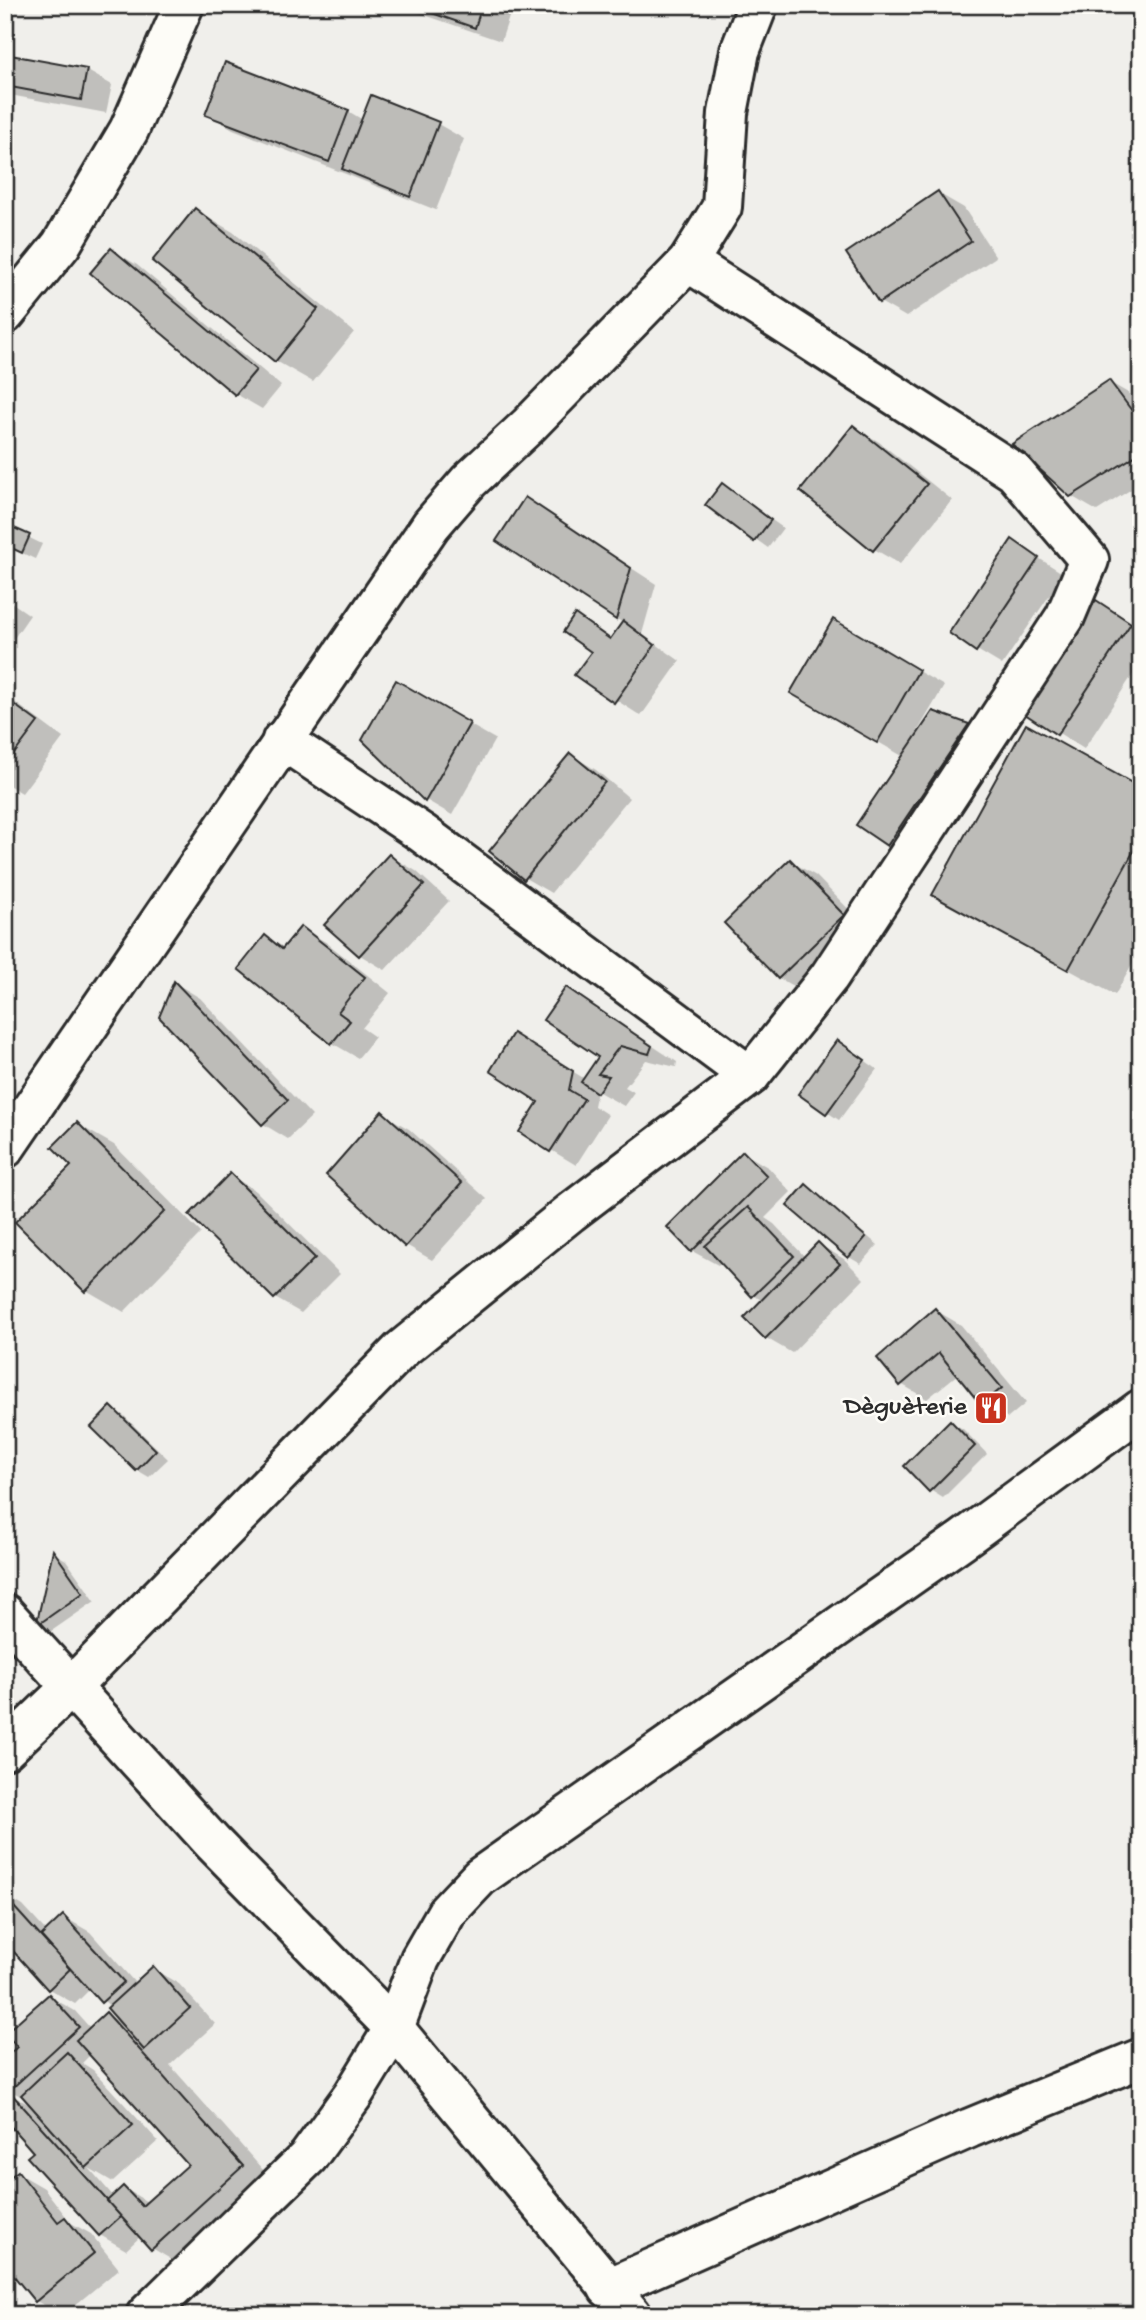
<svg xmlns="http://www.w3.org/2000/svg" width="1146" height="2320" viewBox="0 0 1146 2320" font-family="'Gochi Hand',sans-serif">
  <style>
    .shadow { fill: #0003; fill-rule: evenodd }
    .building { fill: #bdbcb8; stroke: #2b2b2b; stroke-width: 2 }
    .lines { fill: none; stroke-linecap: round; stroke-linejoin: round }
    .minor-casing { stroke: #2b2b2b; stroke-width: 44 }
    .minor { stroke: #fdfcf7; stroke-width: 38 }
    .labels { text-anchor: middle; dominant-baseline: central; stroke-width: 5; stroke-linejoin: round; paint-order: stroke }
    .poi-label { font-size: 26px; fill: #2b2b2b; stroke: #fdfcf7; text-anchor: end }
  </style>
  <rect width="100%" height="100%" fill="#f0efeb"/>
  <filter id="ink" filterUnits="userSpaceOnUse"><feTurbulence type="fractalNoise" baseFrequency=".0143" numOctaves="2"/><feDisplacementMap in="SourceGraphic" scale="14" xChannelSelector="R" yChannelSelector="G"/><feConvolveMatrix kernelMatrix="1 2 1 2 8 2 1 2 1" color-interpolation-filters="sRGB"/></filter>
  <g filter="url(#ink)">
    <g class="shadow">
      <path d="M 395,5 L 513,5 L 501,41 Z"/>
      <path d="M 5,55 L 86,70 L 112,85 L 106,113 L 10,95 L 5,93 Z"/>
      <path d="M 372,97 L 438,124 L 464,139 L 436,210 L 233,129 L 207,114 L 348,111 L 363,120 Z"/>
      <path d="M 938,193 L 964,208 L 996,257 L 906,317 L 880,302 L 848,254 Z"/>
      <path d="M 195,210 L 233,232 L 354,332 L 313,382 L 276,361 L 154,261 Z"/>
      <path d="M 112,250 L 137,265 L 281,386 L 262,409 L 236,394 L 92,273 Z"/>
      <path d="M 1109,382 L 1135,397 L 1141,405 L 1141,483 L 1097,511 L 1071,496 Z"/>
      <path d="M 854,427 L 879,442 L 952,500 L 900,564 L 874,549 Z"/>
      <path d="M 723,485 L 783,528 L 768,548 L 708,505 Z"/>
      <path d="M 525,499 L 656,584 L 642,634 L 680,661 L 641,716 L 577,675 L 593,651 L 576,616 L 612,639 L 623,623 L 499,540 Z"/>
      <path d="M 5,526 L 42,544 L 35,559 L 7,546 L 5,551 Z"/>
      <path d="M 1013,542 L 1064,574 L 1002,665 L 977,650 Z"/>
      <path d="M 5,598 L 30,615 L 5,651 Z"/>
      <path d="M 1122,617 L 1141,630 L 1141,662 L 1084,749 L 1024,711 Z"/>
      <path d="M 833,622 L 944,686 L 917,732 L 919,734 L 934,713 L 968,726 L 993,740 L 914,860 L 858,825 L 904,757 L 792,692 Z"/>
      <path d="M 396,683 L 495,739 L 452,815 L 426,800 L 364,740 Z"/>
      <path d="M 5,695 L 63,738 L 22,793 L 5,783 Z"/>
      <path d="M 571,755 L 596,770 L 629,798 L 551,893 L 525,878 Z"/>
      <path d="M 1141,790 L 1141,949 L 1115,995 L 981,921 Z"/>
      <path d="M 390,856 L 416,871 L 449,901 L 385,970 L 360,955 Z"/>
      <path d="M 790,861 L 816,876 L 869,930 L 805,993 L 779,978 L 727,923 Z"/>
      <path d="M 302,928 L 327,943 L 390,993 L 362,1028 L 375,1037 L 358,1058 L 332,1043 L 240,969 L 265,937 L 285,948 Z"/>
      <path d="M 175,983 L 200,998 L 312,1116 L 288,1139 L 263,1124 Z"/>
      <path d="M 567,989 L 677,1062 L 676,1067 L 646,1060 L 625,1087 L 634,1092 L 624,1106 L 597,1091 L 594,1106 L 608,1115 L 576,1165 L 551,1150 L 540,1102 L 514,1035 L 585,1079 L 600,1056 Z"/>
      <path d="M 850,1050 L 877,1069 L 839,1120 L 827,1112 Z"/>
      <path d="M 383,1114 L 409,1129 L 487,1199 L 432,1260 L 406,1245 Z"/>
      <path d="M 77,1124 L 114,1145 L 201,1233 L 124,1312 L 86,1290 L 73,1166 Z"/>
      <path d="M 744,1153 L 769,1168 L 791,1192 L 765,1218 L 774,1224 L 805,1257 L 818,1244 L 844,1259 L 864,1279 L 792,1353 L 766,1338 L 746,1318 L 763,1301 L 753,1295 L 722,1261 L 718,1265 L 692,1251 Z"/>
      <path d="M 231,1176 L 256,1191 L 340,1274 L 301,1313 L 275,1298 Z"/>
      <path d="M 806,1186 L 878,1245 L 861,1264 L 849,1257 Z"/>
      <path d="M 935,1310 L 961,1325 L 1026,1403 L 1008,1418 L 982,1403 L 958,1374 L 927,1399 L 901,1384 Z"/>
      <path d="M 112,1409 L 124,1416 L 168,1459 L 149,1477 L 137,1470 Z"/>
      <path d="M 950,1422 L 963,1429 L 987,1454 L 943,1498 L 930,1490 Z"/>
      <path d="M 54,1553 L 66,1560 L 95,1601 L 50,1632 L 38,1625 Z"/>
      <path d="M 5,1895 L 23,1906 L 47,1932 L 64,1917 L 90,1932 L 136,1984 L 153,1969 L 179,1984 L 215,2024 L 170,2065 L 279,2188 L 189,2270 L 152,2248 L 141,2236 L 126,2250 L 100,2235 L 13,2127 L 5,2135 L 5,2122 L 9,2121 L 5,2060 L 20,2047 L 49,1996 L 75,2011 L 91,2029 L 107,2014 L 121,2023 L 111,2007 L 90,1989 L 75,2004 L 49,1989 L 5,1940 ZM 91,2054 L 190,2165 L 149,2203 L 124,2188 L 114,2197 L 89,2168 L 113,2182 L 158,2141 L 93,2070 L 82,2063 ZM 15,2093 L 28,2100 L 28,2104 L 13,2096 Z"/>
      <path d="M 18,2173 L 44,2188 L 71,2223 L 91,2234 L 119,2269 L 63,2315 L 36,2301 Z"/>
    </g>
    <g class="building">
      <path d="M 409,5 L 482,5 L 475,28 Z"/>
      <path d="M 5,54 L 87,69 L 81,100 L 5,86 Z"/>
      <path d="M 225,62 L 349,110 L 329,162 L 205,115 Z"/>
      <path d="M 371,95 L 439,122 L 410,197 L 342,169 Z"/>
      <path d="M 938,191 L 971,241 L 879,303 L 846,253 Z"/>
      <path d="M 195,208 L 318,309 L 275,362 L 152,261 Z"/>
      <path d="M 111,248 L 256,370 L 235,395 L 90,273 Z"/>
      <path d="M 1109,380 L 1141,423 L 1141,452 L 1070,497 L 1012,444 Z"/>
      <path d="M 853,425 L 927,484 L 873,551 L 800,491 Z"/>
      <path d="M 722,483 L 771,520 L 754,542 L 705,505 Z"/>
      <path d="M 525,497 L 631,568 L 616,620 L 496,541 Z"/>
      <path d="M 5,524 L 30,535 L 22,553 L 5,545 Z"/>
      <path d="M 1012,539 L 1039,558 L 976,652 L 949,633 Z"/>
      <path d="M 1096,600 L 1131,623 L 1057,735 L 1022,712 Z"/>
      <path d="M 575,614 L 610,639 L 623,621 L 655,645 L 614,703 L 574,675 L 591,652 L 563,632 Z"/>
      <path d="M 833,619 L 919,670 L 877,743 L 790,693 Z"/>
      <path d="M 396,680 L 470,723 L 425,802 L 362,740 Z"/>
      <path d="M 5,698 L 38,722 L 5,766 Z"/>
      <path d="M 933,711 L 969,724 L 887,846 L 856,825 Z"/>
      <path d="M 1026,724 L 1141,788 L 1141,838 L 1068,970 L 932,895 Z"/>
      <path d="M 570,753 L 605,782 L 524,880 L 489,851 Z"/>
      <path d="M 389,854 L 424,885 L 359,956 L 324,925 Z"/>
      <path d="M 790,859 L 844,915 L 778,979 L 724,923 Z"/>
      <path d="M 301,926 L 365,977 L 338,1012 L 350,1021 L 331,1044 L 238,969 L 265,935 L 282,949 Z"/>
      <path d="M 174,981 L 288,1100 L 262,1125 L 159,1017 Z"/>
      <path d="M 566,987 L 652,1046 L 649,1054 L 620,1046 L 598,1074 L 609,1076 L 597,1093 L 581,1082 L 598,1057 L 543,1020 Z"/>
      <path d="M 513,1033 L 573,1071 L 569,1090 L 584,1099 L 550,1152 L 519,1132 L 538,1102 L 490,1071 Z"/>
      <path d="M 837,1040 L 865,1060 L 826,1114 L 798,1094 Z"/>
      <path d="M 382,1111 L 462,1183 L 405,1247 L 326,1175 Z"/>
      <path d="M 77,1122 L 165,1211 L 85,1292 L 15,1222 L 71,1166 L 52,1147 Z"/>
      <path d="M 743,1151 L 767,1176 L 691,1252 L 667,1227 Z"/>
      <path d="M 230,1173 L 315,1258 L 274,1299 L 189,1215 Z"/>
      <path d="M 806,1184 L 866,1237 L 848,1258 L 787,1206 Z"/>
      <path d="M 748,1207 L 794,1256 L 752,1297 L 705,1246 Z"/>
      <path d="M 818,1242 L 840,1264 L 765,1339 L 744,1318 Z"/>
      <path d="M 935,1308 L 1002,1388 L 981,1405 L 939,1353 L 900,1386 L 877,1358 Z"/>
      <path d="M 111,1406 L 156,1450 L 136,1471 L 91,1427 Z"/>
      <path d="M 950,1420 L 975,1446 L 929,1492 L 904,1466 Z"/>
      <path d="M 53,1550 L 83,1593 L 36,1626 Z"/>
      <path d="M 5,1897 L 70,1969 L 48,1990 L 5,1942 Z"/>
      <path d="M 63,1915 L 124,1982 L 101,2003 L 41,1936 Z"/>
      <path d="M 153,1966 L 190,2008 L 144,2050 L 107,2008 Z"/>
      <path d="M 49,1994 L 79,2027 L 9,2091 L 121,2216 L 99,2236 L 27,2157 L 33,2152 L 5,2120 L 5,2058 L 17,2047 L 5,2033 Z"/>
      <path d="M 106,2012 L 243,2166 L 151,2250 L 107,2201 L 123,2186 L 142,2206 L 188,2165 L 76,2040 Z"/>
      <path d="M 67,2052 L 133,2125 L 86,2168 L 21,2095 Z"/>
      <path d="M 18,2171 L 58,2222 L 65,2217 L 94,2253 L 35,2302 L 5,2265 L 5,2181 Z"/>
    </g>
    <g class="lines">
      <g class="minor-casing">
        <g id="minor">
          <path d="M 5,314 L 61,245 L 129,130 L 184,5"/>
          <path d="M 282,740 L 422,833 L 750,1076"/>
          <path d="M 5,1148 L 431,525 L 469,481 L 528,426 L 688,262 L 722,207 L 728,113 L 740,51 L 758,5"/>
          <path d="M 5,1614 L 213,1843 L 394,2028 L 632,2315"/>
          <path d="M 5,1750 L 71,1687 L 402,1349 L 570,1213 L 750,1076 L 829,977 L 1065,617 L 1089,560 L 1014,472 L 688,262"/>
          <path d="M 608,2288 L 970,2128 L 1141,2058"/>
          <path d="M 146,2315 L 308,2157 L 353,2095 L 394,2028 L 420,1959 L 447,1912 L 480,1877 L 962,1540 L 1141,1409"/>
        </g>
      </g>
      <use href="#minor" class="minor"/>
    </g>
  </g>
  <defs>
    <g id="restaurant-square" transform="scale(1.75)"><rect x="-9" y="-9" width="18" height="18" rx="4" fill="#c8321e" stroke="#fdfcf7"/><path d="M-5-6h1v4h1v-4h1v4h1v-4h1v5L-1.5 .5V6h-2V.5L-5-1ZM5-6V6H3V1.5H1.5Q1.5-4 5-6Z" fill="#fff"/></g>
  </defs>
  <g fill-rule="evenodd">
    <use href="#restaurant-square" x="991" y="1408"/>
  </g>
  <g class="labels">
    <g class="poi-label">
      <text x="967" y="1408">Dèguèterie</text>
    </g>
  </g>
  <rect width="1146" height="2320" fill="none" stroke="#fdfcf7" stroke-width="28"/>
  <rect x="14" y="14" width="1118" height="2292" fill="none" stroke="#2b2b2b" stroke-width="2.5" filter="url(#ink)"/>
</svg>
